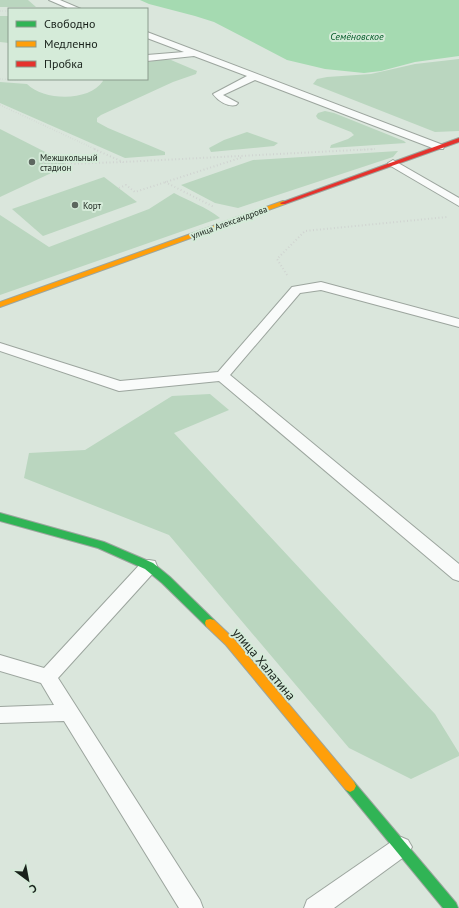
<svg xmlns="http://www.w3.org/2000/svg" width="459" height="908" viewBox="0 0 459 908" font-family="'PT Sans',sans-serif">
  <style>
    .green { fill: #bad6bf }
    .water { fill: #a5dab1 }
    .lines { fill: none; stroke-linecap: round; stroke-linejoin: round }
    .lane-casing { stroke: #9ca59e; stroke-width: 2 }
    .fast-casing { stroke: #9ca59e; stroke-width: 2 }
    .slow-casing { stroke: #9ca59e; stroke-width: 2 }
    .jam-casing { stroke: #9ca59e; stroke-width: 2 }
    .path-far1 { stroke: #d0d4d1; stroke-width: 1.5; stroke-dasharray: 0.5 2; stroke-linecap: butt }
    .path { stroke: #d0d4d1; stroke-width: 2; stroke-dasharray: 1 2.5; stroke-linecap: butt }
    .lane { fill: #f9fbfa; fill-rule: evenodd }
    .fast { fill: #30b455; fill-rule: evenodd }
    .slow { fill: #ff9f0a; fill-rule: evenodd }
    .jam { fill: #e5322d; fill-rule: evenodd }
    .poi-dot { fill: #5d675f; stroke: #d5ebd9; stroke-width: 1.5 }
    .labels { text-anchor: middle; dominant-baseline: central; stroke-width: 4; stroke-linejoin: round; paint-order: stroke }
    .far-poi-label { font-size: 9px; fill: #19221b; stroke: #d5ebd9; text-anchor: start }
    .far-street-label { font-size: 9px; fill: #19221b; stroke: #d5ebd9 }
    .far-water-label { font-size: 10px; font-style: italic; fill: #035928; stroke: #d5ebd9 }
    .near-street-label { font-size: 13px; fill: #19221b; stroke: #d5ebd9 }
  </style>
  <rect width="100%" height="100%" fill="#dae6dc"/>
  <g class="green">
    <path d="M 0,0 L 28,0 L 36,7 L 0,7 Z"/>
    <path d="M 0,16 L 9,16 L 9,43 L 0,42 Z"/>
    <path d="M 459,59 L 459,131 L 435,132 L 313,84 L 317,79 L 327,77 L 371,74 L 415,64 Z"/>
    <path d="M 160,60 L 171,60 L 197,71 L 196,74 L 173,82 L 101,115 L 97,118 L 97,122 L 108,128 L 165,152 L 165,155 L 125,158 L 0,103 L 0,82 L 27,84 C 44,101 89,102 103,81 L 102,79 L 147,79 L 147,62 Z"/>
    <path d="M 325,111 L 334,113 L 404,141 L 406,143 L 330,148 L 331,145 L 348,139 L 354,135 L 351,132 L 318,119 L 316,116 L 318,113 Z"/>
    <path d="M 0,129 L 63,161 L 66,164 L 62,168 L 0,197 Z"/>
    <path d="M 247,132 L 278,143 L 274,146 L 211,152 L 209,148 L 224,140 Z"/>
    <path d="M 398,151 L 393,157 L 238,208 L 215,203 L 181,185 L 253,160 Z"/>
    <path d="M 104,177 L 137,202 L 43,236 L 12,209 Z"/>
    <path d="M 174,193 C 189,201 206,207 220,218 L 0,295 L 0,215 L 49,247 L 149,209 Z"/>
    <path d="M 210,394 L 229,410 L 174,433 L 435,714 L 459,753 L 459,756 L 411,779 L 349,748 L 169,535 L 24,478 L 29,453 L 85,450 L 172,396 Z"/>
  </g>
  <path class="water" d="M 140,0 L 459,0 L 459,56 L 415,62 L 381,71 L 364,73 L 325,69 L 287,60 L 214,22 L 195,16 L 149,4 Z"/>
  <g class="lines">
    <g class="lane-casing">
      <g id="lane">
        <path d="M 49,0 L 60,0 L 81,9 L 70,9 Z"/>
        <path d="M 147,32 L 443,145 L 444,147 L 443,149 L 435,149 L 255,80 L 223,95 L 238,103 L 236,105 C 228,107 218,101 213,94 L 247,76 L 194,56 L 147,61 L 147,55 L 184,52 L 147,38 Z"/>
        <path d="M 393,160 L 459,198 L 459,206 L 389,165 L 388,163 Z"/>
        <path d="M 321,282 L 459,319 L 459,327 L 321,290 L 300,293 L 230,375 L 459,564 L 459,581 L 453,579 L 219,381 L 119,391 L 0,351 L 0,343 L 120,381 L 218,372 L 292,287 Z"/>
        <path d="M 149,560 L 155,561 L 157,566 L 155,571 L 58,678 L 200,900 L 203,908 L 179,908 L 64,721 L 0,723 L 0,707 L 54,705 L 41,683 L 0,671 L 0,655 L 44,668 L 143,561 Z"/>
        <path d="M 401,837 L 408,840 L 412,847 L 408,854 L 334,908 L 304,908 L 307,900 L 394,840 Z"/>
      </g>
    </g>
    <g class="fast-casing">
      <g id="fast">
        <path d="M 0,513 L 104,542 L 153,563 L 170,577 L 214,620 L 215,623 L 214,626 L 210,627 L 206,626 L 162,583 L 145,569 L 98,548 L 0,521 Z"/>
        <path d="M 350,780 L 354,782 L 456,903 L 458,908 L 443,908 L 346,790 L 344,786 L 346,782 Z"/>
      </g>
    </g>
    <g class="slow-casing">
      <g id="slow">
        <path d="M 283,201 L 285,202 L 285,204 L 0,307 L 0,302 Z"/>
        <path d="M 210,619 L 214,620 L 234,639 L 354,782 L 356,786 L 354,790 L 350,792 L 346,790 L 226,645 L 206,626 L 205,623 L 206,620 Z"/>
      </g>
    </g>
    <g class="jam-casing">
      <path id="jam" d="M 459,138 L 459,142 L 285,204 L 281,204 L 280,203 Z"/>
    </g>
    <g class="path-far1">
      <path d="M 0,11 L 9,11"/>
      <path d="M 0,79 L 22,80"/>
      <path d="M 0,105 L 97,150"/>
      <path d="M 360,150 L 375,149"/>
    </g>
    <g class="path">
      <path d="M 94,149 L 123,162 L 375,149"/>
      <path d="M 43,163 L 66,164 L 121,162"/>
      <path d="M 165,182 L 214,207"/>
      <path d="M 119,188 L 126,185 L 135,192 L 243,157"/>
      <path d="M 287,275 L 277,259 L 305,231 L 447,217"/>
    </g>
    <use href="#lane" class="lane"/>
    <use href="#fast" class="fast"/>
    <use href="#slow" class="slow"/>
    <use href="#jam" class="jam"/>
  </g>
  <g class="poi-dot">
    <circle cx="32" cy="162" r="4"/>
    <circle cx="75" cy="205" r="4"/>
  </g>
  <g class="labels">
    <g class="far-poi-label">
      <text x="40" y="157">Межшкольный<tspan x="40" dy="10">стадион</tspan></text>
      <text x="83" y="205">Корт</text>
    </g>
    <g class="far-street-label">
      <text transform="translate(229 222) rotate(-20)">улица Александрова</text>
    </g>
    <g class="far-water-label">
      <text x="357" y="36">Семёновское</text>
    </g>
    <g class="near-street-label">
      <text transform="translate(264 664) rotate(50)">улица Халатина</text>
    </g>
  </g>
  <rect x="8" y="8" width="140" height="72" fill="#d5ebd9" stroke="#8a9b8d"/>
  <rect x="16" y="21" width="20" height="6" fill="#30b455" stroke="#8a9b8d"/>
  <text x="44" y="28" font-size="12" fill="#19221b">Свободно</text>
  <rect x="16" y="41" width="20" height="6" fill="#ff9f0a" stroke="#8a9b8d"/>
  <text x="44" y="48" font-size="12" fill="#19221b">Медленно</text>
  <rect x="16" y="61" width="20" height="6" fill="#e5322d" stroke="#8a9b8d"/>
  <text x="44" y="68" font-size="12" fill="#19221b">Пробка</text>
  <g transform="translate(28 880) rotate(148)" stroke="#d5ebd9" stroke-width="3" paint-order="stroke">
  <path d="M0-3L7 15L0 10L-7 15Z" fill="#19221b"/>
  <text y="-6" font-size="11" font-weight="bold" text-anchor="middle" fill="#19221b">С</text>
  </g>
</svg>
